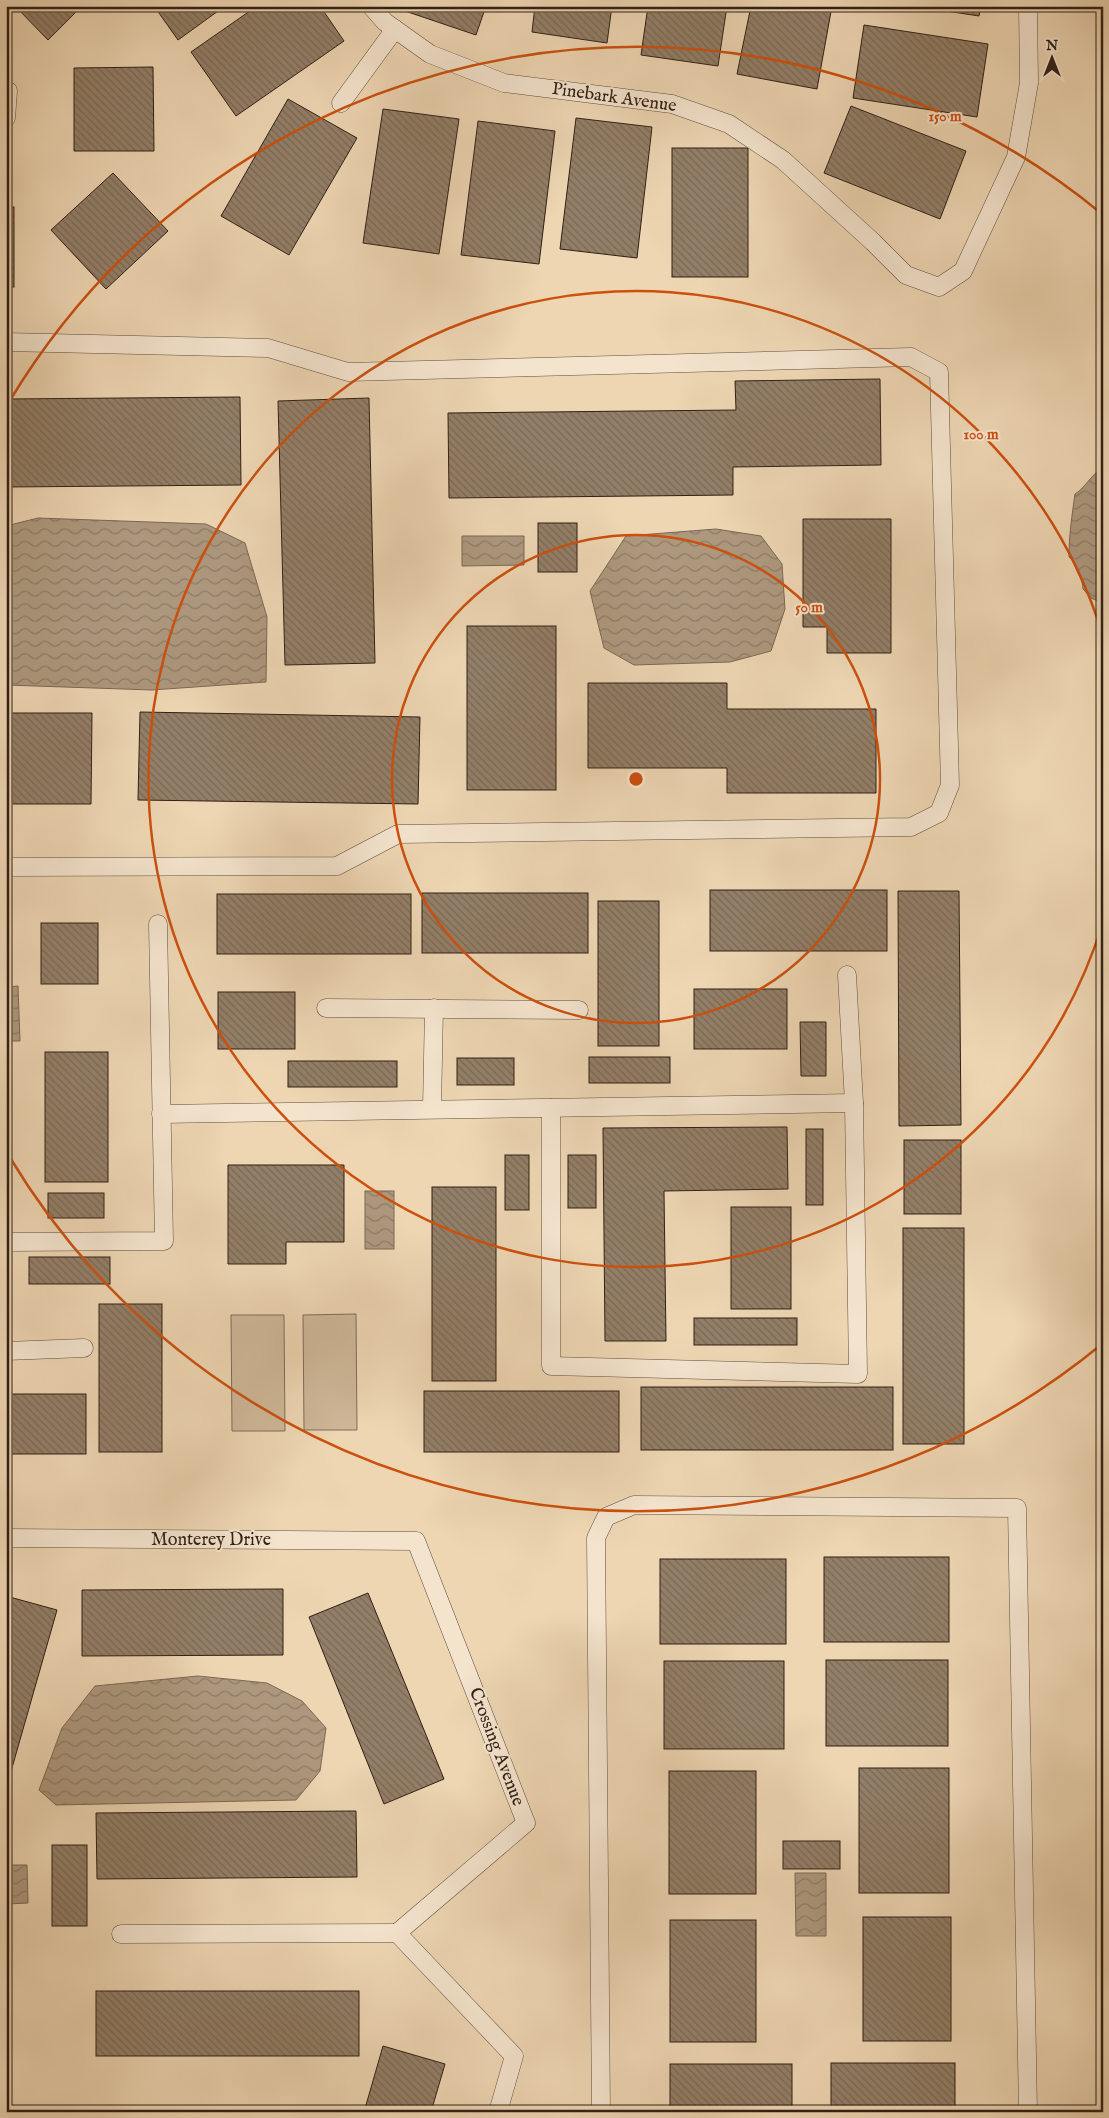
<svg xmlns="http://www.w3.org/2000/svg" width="1109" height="2118" viewBox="0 0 1109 2118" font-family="'IM FELL English',serif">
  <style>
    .grass { fill: #ceb798; stroke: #7f6c58 }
    .water { fill: url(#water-waves); stroke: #7b6855 }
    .building { fill: url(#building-back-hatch); stroke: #302017 }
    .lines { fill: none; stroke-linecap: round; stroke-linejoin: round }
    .service-casing { stroke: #604e3e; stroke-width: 19 }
    .service { stroke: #f4e4ce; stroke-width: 18 }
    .ring { fill: none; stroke: #cc500e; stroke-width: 2.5 }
    .labels { text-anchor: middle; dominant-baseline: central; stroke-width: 4; stroke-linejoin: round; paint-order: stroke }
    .street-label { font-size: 18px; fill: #302017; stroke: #f4e4ce }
    .centre { fill: #cc500e; stroke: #f4e4ce; stroke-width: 2.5 }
    .ring-label { font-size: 15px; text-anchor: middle; font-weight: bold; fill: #cc500e; stroke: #f4e4ce; stroke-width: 4; stroke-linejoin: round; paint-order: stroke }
  </style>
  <defs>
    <pattern id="water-waves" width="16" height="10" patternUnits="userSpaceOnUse" patternTransform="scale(1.25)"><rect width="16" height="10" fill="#ad987e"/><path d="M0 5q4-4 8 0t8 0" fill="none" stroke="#8d7c66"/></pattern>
    <pattern id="building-back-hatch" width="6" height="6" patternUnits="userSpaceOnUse" patternTransform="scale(1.25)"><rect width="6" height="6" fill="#937f68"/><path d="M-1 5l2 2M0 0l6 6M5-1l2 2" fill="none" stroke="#786855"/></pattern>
  </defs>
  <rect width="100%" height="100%" fill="#eed6b3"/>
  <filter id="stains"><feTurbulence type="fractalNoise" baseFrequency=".004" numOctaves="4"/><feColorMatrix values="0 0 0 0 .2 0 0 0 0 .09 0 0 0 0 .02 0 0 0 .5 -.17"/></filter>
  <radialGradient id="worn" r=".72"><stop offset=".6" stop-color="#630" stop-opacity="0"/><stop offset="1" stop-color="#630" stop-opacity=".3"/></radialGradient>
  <g class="grass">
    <path d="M 356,1314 L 357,1430 L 304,1430 L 303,1315 Z"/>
    <path d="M 231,1315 L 284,1315 L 285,1431 L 232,1431 Z"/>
  </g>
  <g class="water">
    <path d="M 1103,467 L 1103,603 L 1091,598 L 1083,589 C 1083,578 1075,572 1074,561 L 1069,557 C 1069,535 1072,515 1075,494 C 1083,490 1092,474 1103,467 Z"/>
    <path d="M 38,518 L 206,524 L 245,543 L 267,617 L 266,682 L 152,690 L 6,685 L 6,526 Z"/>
    <path d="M 716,529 L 761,536 L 782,564 L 785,609 L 771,651 L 730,662 L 634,665 L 604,648 L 590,591 L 626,536 Z"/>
    <path d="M 462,536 L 524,536 L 524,565 L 462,566 Z"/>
    <path d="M 18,986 L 20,1041 L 6,1041 L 6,987 Z"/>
    <rect x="365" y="1191" width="29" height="58"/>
    <path d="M 198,1676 L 267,1683 L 302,1701 L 326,1728 L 320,1771 L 296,1800 L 56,1805 L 39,1790 L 62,1728 L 95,1686 Z"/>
    <path d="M 6,1865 L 27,1865 L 28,1903 L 6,1904 Z"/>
    <path d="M 826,1873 L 826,1936 L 796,1936 L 795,1873 Z"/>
  </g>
  <g class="building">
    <path d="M 15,6 L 82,6 L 48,40 Z"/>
    <path d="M 154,6 L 225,6 L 178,40 Z"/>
    <path d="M 257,6 L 320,6 L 344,41 L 236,116 L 191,52 Z"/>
    <path d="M 403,6 L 486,6 L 476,35 L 402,10 Z"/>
    <path d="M 535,6 L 612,6 L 607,43 L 532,32 Z"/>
    <path d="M 648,6 L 727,6 L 718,66 L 641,55 Z"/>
    <path d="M 751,6 L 832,6 L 817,89 L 737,74 Z"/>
    <path d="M 913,6 L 981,6 L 979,16 Z"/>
    <path d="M 864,25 L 988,44 L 977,117 L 853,98 Z"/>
    <path d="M 153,67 L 154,151 L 74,151 L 74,68 Z"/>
    <path d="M 288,99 L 357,138 L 289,255 L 221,216 Z"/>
    <path d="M 851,106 L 966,151 L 940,219 L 824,173 Z"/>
    <path d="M 383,109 L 459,119 L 439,254 L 363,243 Z"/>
    <path d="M 576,118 L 652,127 L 637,258 L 560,249 Z"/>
    <path d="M 478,121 L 555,131 L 539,264 L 461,255 Z"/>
    <rect x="672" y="148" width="76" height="129"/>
    <path d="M 113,173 L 168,231 L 106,289 L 51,230 Z"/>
    <rect x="6" y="207" width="8" height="80"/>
    <path d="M 880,379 L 881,465 L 733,467 L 733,495 L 449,498 L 448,413 L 736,410 L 735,381 Z"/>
    <path d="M 240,397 L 241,485 L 6,487 L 6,399 Z"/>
    <path d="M 369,398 L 375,663 L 285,665 L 278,401 Z"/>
    <path d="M 803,519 L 891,519 L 891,653 L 827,653 L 827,627 L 803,627 Z"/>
    <rect x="538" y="523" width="39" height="49"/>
    <rect x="467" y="626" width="89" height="164"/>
    <path d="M 588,683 L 727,683 L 727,709 L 876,709 L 876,793 L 727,793 L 727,768 L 588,768 Z"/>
    <path d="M 140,712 L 420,717 L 418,804 L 138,800 Z"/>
    <path d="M 6,713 L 92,713 L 91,804 L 6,804 Z"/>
    <rect x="710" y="890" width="177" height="61"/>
    <path d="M 898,891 L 959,891 L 961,1125 L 899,1126 Z"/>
    <rect x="422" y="893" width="166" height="60"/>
    <rect x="217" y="894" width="194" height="60"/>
    <rect x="598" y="901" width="61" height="145"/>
    <rect x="41" y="923" width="57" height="61"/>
    <rect x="694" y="989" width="93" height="60"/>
    <rect x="218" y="992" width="77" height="57"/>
    <path d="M 800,1022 L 826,1022 L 826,1076 L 801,1076 Z"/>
    <rect x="45" y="1052" width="63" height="130"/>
    <rect x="589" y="1057" width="81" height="26"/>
    <rect x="457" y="1058" width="57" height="27"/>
    <rect x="288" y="1061" width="109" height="26"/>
    <path d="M 787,1127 L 788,1189 L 664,1191 L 666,1341 L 605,1341 L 603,1128 Z"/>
    <rect x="806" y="1129" width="17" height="76"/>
    <rect x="904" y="1140" width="57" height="74"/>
    <rect x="505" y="1155" width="24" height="55"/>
    <rect x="568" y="1155" width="28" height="53"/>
    <path d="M 228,1165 L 344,1165 L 344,1242 L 286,1242 L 286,1264 L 228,1264 Z"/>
    <rect x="432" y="1187" width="64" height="194"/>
    <rect x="48" y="1193" width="56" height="25"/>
    <rect x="731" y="1207" width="60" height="102"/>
    <rect x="903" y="1228" width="61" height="216"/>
    <rect x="29" y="1257" width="81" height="27"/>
    <rect x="99" y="1304" width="63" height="148"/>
    <rect x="694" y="1318" width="103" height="27"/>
    <rect x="641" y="1387" width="252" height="63"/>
    <rect x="424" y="1391" width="195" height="61"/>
    <rect x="6" y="1394" width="80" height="60"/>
    <rect x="824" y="1557" width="125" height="85"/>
    <rect x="660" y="1559" width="126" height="85"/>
    <path d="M 283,1589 L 283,1655 L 82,1656 L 82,1590 Z"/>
    <path d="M 368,1593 L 444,1779 L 384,1804 L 309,1617 Z"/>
    <path d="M 6,1596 L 57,1610 L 6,1789 Z"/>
    <rect x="826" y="1660" width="122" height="86"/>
    <rect x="664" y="1661" width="120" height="88"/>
    <rect x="859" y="1768" width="90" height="125"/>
    <rect x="669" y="1771" width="87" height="123"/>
    <path d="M 356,1811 L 357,1877 L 97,1879 L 96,1813 Z"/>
    <rect x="783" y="1841" width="57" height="28"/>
    <rect x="52" y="1845" width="35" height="81"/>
    <rect x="863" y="1917" width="88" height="124"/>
    <rect x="670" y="1920" width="86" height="122"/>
    <rect x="96" y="1991" width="263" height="65"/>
    <path d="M 383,2046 L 445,2064 L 431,2112 L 364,2112 Z"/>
    <rect x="831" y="2063" width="124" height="49"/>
    <rect x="670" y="2064" width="122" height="48"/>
  </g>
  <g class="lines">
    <g class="service-casing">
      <g id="service">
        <path d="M 371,6 L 385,22 L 430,54 L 504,83 L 672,104 L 729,124 L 783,160 L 873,242 L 906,275 L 939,287 L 963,271 L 1016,157 L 1029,83 L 1028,6"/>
        <path d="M 6,90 L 8,91 L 6,118"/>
        <path d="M 341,103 L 395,29"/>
        <path d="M 6,342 L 268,348 L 348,372 L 911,357 L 939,372 L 950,785 L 939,813 L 911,827 L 398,834 L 337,866 L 6,867"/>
        <path d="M 326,1008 L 579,1010"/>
        <path d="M 551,1108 L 551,1366 L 858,1374 L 854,1103 L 847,975"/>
        <path d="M 432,1109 L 434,1008"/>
        <path d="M 161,1114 L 854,1103"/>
        <path d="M 6,1242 L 164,1241 L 158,924"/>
        <path d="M 6,1351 L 84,1348"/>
        <path d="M 6,1538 L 416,1541 L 526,1823 L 397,1933 L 514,2056 L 498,2112"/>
        <path d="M 121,1934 L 397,1933"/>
        <path d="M 601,2112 L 596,1538 L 606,1517 L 634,1505 L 1017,1508 L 1028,2112"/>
      </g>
    </g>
    <use href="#service" class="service"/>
  </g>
  <g class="ring">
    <circle cx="636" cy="779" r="244"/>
    <path d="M1103 922A488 488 0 1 1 1103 636"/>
    <path d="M1102 1344A732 732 0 0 1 9 1156M9 402A732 732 0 0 1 1102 214"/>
  </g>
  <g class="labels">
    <g class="street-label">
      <text transform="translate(614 98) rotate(8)">Pinebark Avenue</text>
      <text x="211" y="1540">Monterey Drive</text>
      <text transform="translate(496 1747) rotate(69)">Crossing Avenue</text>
    </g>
  </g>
  <circle cx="636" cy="779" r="8" class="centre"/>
  <g class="ring-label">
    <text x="945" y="121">150 m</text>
    <text x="981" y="439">100 m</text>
    <text x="809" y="612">50 m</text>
  </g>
  <rect width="1109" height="2118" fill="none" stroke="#eed6b3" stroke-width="25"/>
  <rect x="8" y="8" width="1094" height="2103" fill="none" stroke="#302017" stroke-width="2.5"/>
  <rect x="12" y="12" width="1084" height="2093" fill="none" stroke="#302017"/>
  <g transform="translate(1052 58)" stroke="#f4e4ce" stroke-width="4" paint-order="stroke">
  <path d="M0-4L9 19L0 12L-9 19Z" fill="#302017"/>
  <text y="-8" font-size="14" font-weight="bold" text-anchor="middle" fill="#302017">N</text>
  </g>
  <rect width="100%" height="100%" filter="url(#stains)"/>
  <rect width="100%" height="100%" fill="url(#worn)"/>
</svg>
